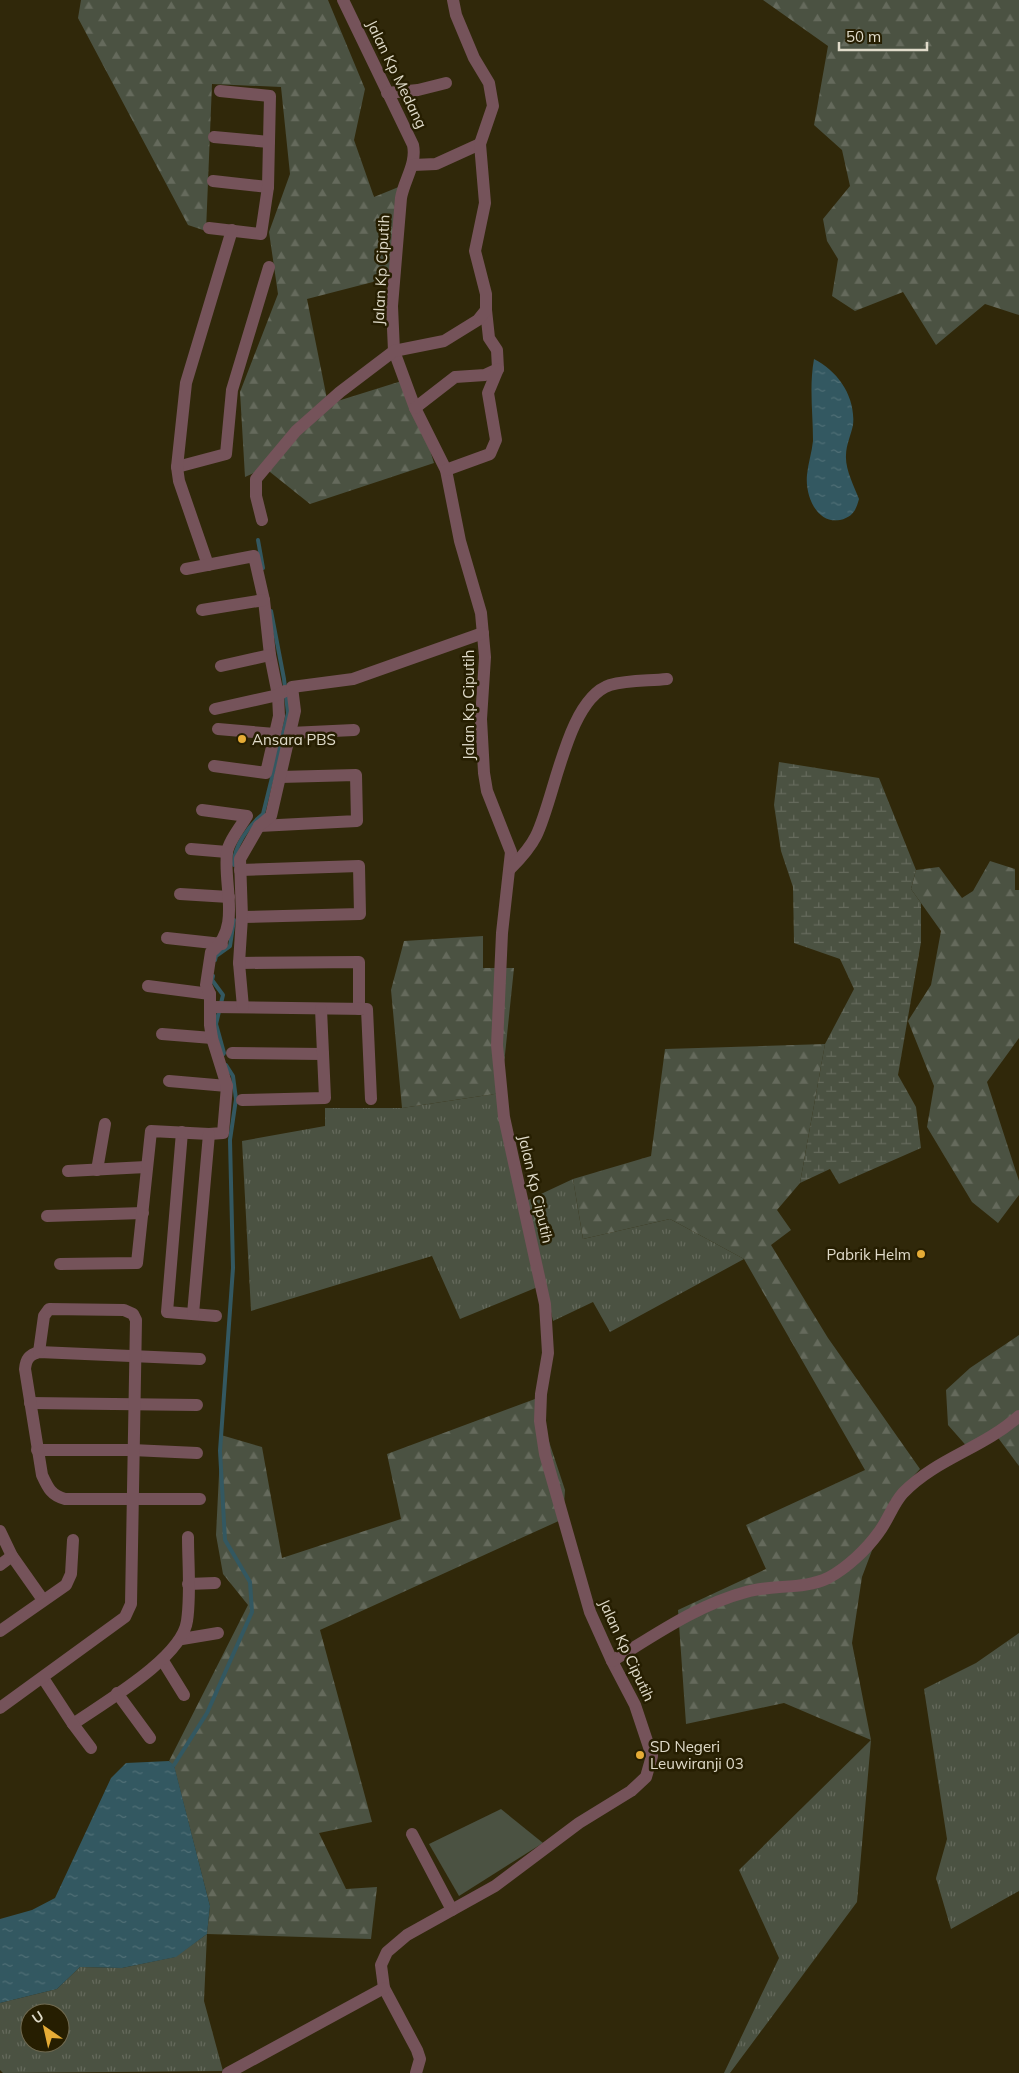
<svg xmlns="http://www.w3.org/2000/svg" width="1019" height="2073" viewBox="0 0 1019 2073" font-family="Mulish,sans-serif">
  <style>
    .grass { fill: url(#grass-tufts); fill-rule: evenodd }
    .forest { fill: url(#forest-firs) }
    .wetland { fill: url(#wetland-marsh) }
    .garden { fill: #4b5242 }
    .water { fill: url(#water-ripples) }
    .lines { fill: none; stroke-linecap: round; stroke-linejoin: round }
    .stream { stroke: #335861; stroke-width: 4 }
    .street { stroke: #75535a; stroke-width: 12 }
    .poi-dot { fill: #e6ac36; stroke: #261e01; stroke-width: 2 }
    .labels { text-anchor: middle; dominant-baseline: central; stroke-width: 5; stroke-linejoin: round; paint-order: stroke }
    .street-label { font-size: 15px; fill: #e0dbca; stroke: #261e01 }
    .poi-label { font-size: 15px; fill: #e0dbca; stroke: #261e01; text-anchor: start }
  </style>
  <defs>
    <pattern id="grass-tufts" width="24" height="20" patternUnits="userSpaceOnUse" patternTransform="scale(1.25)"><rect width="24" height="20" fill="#4b5242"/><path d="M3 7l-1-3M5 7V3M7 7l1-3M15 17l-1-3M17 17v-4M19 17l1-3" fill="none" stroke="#656a5c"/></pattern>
    <pattern id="forest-firs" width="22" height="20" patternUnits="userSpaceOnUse" patternTransform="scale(1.25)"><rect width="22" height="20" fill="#4b5242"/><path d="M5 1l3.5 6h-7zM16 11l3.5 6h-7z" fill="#656a5c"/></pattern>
    <pattern id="wetland-marsh" width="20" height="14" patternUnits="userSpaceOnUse" patternTransform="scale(1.25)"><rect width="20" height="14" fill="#4b5242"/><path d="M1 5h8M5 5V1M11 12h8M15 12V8" fill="none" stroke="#656a5c"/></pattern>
    <pattern id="water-ripples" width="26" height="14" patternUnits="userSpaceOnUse" patternTransform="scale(1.25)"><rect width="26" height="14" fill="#335861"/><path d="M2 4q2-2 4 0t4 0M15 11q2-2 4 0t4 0" fill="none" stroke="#506f76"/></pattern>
  </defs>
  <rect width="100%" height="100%" fill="#30280a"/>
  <g class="grass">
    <path d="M 501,1093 L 526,1201 L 573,1179 L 583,1239 L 670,1219 L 744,1259 L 610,1332 L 593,1302 L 553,1321 L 545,1284 L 460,1319 L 432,1256 L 251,1311 L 242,1141 L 325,1126 L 325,1108 L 402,1108 Z"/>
    <path d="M 1019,1633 L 1019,1891 L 951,1929 L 936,1878 L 947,1839 L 924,1689 L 976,1663 Z"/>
    <path d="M 871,1740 L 857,1902 L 730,2073 L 724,2073 L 779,1958 L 739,1870 Z"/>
    <path d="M 207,1934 L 204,2001 L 223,2071 L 3,2073 L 0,2070 L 0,2003 L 57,1989 L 80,1967 L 122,1968 L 175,1957 ZM 30,2013 L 60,2013 L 60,2043 L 30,2043 Z"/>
  </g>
  <g class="forest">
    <path d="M 81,0 L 328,0 L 365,89 L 354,140 L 374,197 L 406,184 L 400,275 L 307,299 L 328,404 L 408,379 L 434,463 L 310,504 L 265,468 L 245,477 L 240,392 L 278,294 L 269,232 L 290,174 L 281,87 L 212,84 L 206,231 L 188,225 L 78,18 Z"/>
    <path d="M 763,0 L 1019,0 L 1019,315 L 985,304 L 936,345 L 903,292 L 855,311 L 832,296 L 838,259 L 827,241 L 823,219 L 850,186 L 842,150 L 814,125 L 828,46 Z"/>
    <path d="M 990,861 L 1015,869 L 1015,890 L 1019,890 L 1019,1038 L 987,1082 L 1019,1181 L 1019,1195 L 998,1223 L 972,1202 L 927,1127 L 934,1086 L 908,1021 L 931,985 L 941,931 L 911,889 L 916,870 L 939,867 L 962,898 L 973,891 Z"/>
    <path d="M 483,936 L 483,968 L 514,968 L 501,1093 L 402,1108 L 391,990 L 404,941 Z"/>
    <path d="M 825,1044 L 800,1183 L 777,1210 L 791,1230 L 771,1245 L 828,1338 L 920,1469 L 891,1500 L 862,1577 L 852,1643 L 871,1740 L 784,1703 L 686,1724 L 678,1610 L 766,1569 L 746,1525 L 865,1470 L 744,1259 L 670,1219 L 583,1239 L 573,1179 L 651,1156 L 665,1049 Z"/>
    <path d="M 1019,1335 L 1019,1466 L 996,1435 L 970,1450 L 948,1425 L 946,1390 L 970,1368 Z"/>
    <path d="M 535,1399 L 565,1490 L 563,1519 L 320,1630 L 372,1822 L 319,1833 L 346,1889 L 377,1887 L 371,1939 L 207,1934 L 210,1906 L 174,1766 L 169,1761 L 248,1605 L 223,1574 L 216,1535 L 221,1435 L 262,1447 L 282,1558 L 401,1519 L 387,1454 Z"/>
  </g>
  <path class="wetland" d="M 779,762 L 879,778 L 916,870 L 911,889 L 921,903 L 921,942 L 898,1075 L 916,1107 L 921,1148 L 839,1184 L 830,1169 L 800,1183 L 825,1044 L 854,989 L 840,959 L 794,943 L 793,887 L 781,851 L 774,805 Z"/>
  <path class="garden" d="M 501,1809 L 543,1843 L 459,1896 L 429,1844 Z"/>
  <g class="water">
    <path d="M 814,359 C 838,371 856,397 853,425 C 851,435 846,445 846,455 C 845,469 854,486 859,499 C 856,510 853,517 840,520 C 816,524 805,495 807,475 C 808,463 812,452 813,441 C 813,413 809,387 814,359 Z"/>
    <path d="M 169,1761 L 174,1765 L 210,1906 L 207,1934 L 176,1957 L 122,1968 L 80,1967 L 57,1989 L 0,2003 L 0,1919 L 32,1910 L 55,1898 L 111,1778 L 126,1763 Z"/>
  </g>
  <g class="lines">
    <g class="stream">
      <path d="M 258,540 L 263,568"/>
      <path d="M 234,865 C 233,847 249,825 263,814 L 288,713 L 284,679 L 271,611"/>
      <path d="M 215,960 L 216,956 L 230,946 L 234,920"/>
      <path d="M 213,976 L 212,980 L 223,995 L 216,1024 L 224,1053 L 221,1057"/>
      <path d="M 174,1765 L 207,1713 L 252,1612 L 250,1582 L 225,1540 L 220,1451 L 233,1268 L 230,1140 L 236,1099 L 233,1076 L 226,1065"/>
    </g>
    <g class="street">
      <path d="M 343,0 L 413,145 C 417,164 404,180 401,198 L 392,306 L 394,351 L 415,408 L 446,470 L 460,541 L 481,613 L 485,657 L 481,719 L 484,773 L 487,791 L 511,852 L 502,933 L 497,1045 L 504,1117 L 545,1304 L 548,1353 L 541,1394 L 540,1421 L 545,1454 L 590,1612 L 612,1661 L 635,1705 L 652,1756 L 646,1777 L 631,1791 L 579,1823 L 495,1886 L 407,1935 L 387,1952 L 381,1965 L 384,1988 L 417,2050 L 420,2059 L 416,2073"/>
      <path d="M 387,93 L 418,90 L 446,83"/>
      <path d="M 214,137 L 269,142"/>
      <path d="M 413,165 L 436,164 L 480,144"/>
      <path d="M 213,181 L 268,187"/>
      <path d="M 209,228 L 261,234 L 268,187 L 270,96 L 220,91"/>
      <path d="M 415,408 L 455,377 L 485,375 L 498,369 L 497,350 L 489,338 L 486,310"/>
      <path d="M 177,467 L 226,454 L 232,390 L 269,267"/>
      <path d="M 446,470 L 490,454 L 496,440 L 488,393 L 498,369"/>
      <path d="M 262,520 L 256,496 L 256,479 L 296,431 L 340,392 L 394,351 L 444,341 L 478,320 L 486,310 L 486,294 L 475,251 L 485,203 L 480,144 L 493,106 L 489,83 L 474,58 L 456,15 L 453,0"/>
      <path d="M 208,565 L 179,481 L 177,467 L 186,383 L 232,230"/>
      <path d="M 186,569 L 254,556 L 264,600 L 270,655 L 278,695 L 279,716 L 266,773 L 214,766"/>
      <path d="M 202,610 L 264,600"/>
      <path d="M 221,666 L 270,655"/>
      <path d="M 215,709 L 278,695 L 285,691"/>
      <path d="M 218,729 L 275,734"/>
      <path d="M 290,733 L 354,730"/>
      <path d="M 259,826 L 357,821 L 356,775 L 280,777"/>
      <path d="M 191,849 L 227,852"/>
      <path d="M 510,869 C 520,859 530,848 536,836 C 555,798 567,699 610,685 C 628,680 649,681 667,679"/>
      <path d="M 240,870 L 359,866 L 360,914 L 242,917"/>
      <path d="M 180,894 L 229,897"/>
      <path d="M 167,938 L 222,944"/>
      <path d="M 239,963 L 359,962 L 359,1009"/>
      <path d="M 148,986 L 210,994"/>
      <path d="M 212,1007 L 367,1009 L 371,1099"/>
      <path d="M 243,1007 L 239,963 L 242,917 L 240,859 L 259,826 L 271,816 L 295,711 L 292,687 L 353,679 L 483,633"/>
      <path d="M 162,1034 L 212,1038"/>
      <path d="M 232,1053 L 323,1054"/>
      <path d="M 169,1081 L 227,1086"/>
      <path d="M 242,1100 L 325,1098 L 321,1009"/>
      <path d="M 182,1132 L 167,1312 L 216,1316"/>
      <path d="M 97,1170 L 105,1124"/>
      <path d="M 68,1171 L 146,1167"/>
      <path d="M 47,1216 L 143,1213"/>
      <path d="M 60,1264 L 137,1263 L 151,1131 L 209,1134 L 223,1133 L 227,1086 L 212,1038 L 210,1025 L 210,994 L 206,985 L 211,952 C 242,929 223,886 227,853 C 228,842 241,826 247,816 L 202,810"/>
      <path d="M 193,1314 L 209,1134"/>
      <path d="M 30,1403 L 197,1405"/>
      <path d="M 37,1450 L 132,1450 L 197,1453"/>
      <path d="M 200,1499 L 65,1499 C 51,1495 48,1488 42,1475 L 25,1369 C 26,1359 29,1355 39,1352 L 200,1359"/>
      <path d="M 0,1531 L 12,1556 L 43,1600"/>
      <path d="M 0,1565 L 12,1556"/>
      <path d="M 188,1584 L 215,1583"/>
      <path d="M 0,1631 L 66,1585 L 71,1574 L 73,1540"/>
      <path d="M 182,1639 L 218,1633"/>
      <path d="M 163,1661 L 184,1695"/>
      <path d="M 612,1661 C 655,1635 697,1605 746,1592 C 773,1584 803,1590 828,1578 C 847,1568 867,1549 879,1532 C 888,1520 893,1504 903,1493 C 937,1458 982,1449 1019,1416"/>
      <path d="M 43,1678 L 73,1724 C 103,1703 182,1658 187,1621 C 191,1594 188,1564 188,1537"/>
      <path d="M 117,1693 L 150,1738"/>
      <path d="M 0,1708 L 125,1617 L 131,1604 L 136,1320 L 133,1314 L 124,1310 L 49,1309 L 44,1316 L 39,1352"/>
      <path d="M 73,1724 L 91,1748"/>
      <path d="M 412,1834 L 452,1910"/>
      <path d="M 228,2073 L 384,1988"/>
    </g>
  </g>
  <g class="poi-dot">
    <circle cx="242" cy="739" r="5"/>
    <circle cx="921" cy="1254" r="5"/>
    <circle cx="640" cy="1755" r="5"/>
  </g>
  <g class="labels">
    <g class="street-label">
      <text transform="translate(397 74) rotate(64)">Jalan Kp Medang</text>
      <text transform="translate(381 270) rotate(-87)">Jalan Kp Ciputih</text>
      <text transform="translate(468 705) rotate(-90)">Jalan Kp Ciputih</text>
      <text transform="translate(536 1189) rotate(77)">Jalan Kp Ciputih</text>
      <text transform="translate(627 1650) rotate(65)">Jalan Kp Ciputih</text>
    </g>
    <g class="poi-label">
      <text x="252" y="739">Ansara PBS</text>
      <text x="911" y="1254" text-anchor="end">Pabrik Helm</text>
      <text x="650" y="1746">SD Negeri<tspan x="650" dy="17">Leuwiranji 03</tspan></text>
    </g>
  </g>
  <g transform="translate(45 2028) rotate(326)"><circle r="24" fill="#261e01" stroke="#706a51"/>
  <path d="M0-4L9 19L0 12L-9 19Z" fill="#e6ac36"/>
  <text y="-8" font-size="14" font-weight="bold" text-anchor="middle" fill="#e0dbca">U</text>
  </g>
  <path d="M839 42v8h88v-8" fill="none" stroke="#e0dbca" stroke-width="2.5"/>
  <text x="846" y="42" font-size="15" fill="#e0dbca" stroke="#261e01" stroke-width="4" paint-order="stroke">50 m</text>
</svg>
